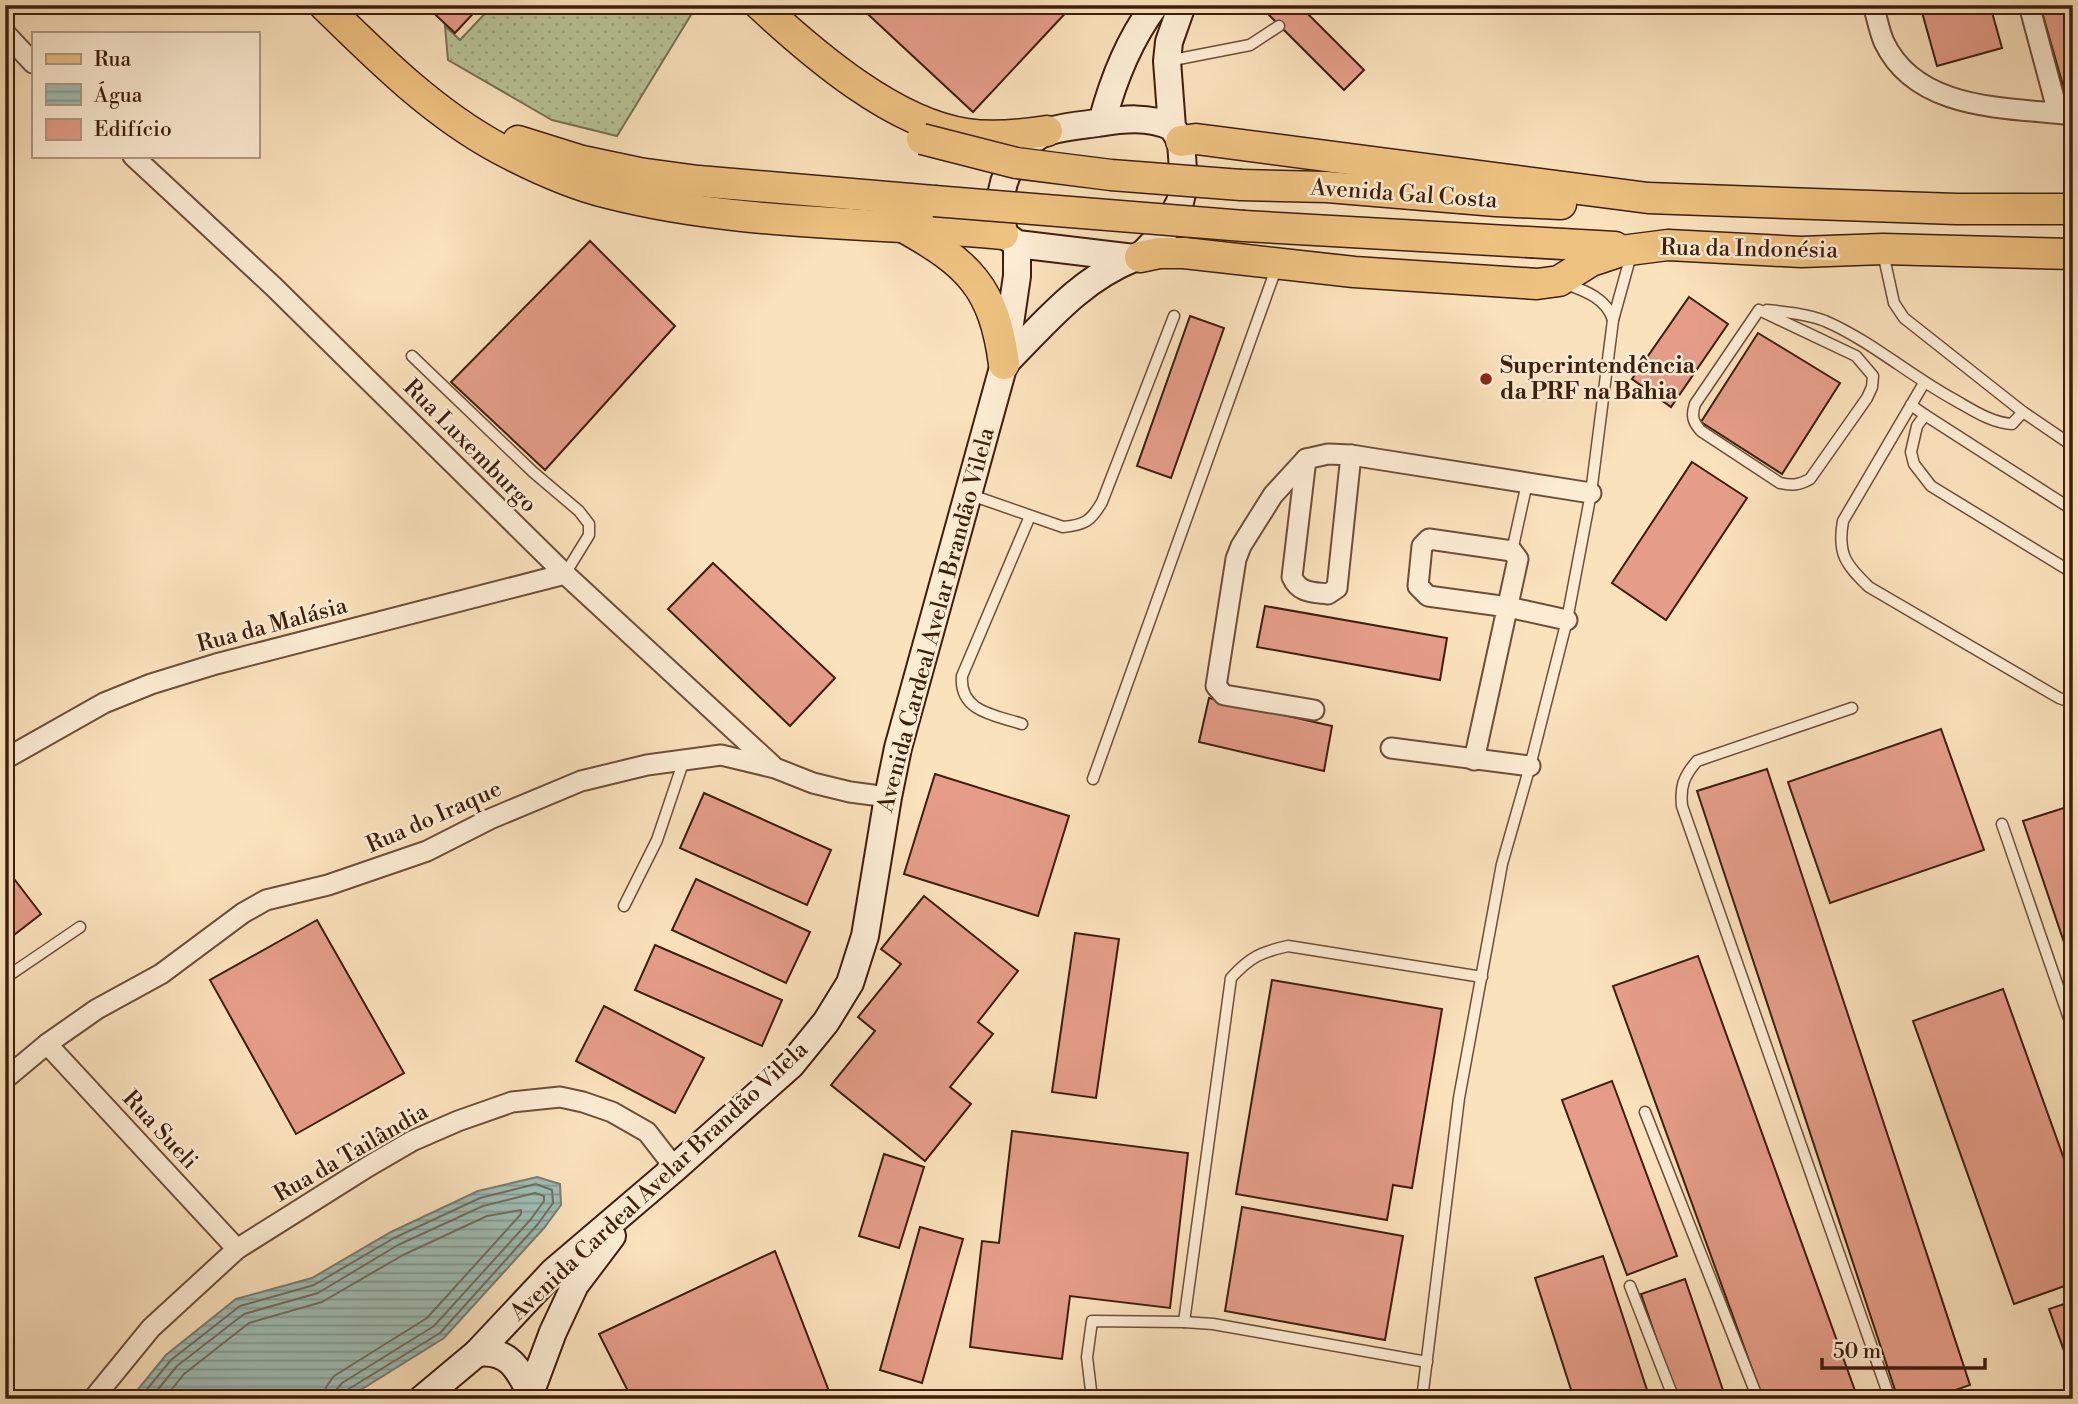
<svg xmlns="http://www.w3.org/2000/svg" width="2078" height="1404" viewBox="0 0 2078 1404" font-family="'Libre Bodoni',serif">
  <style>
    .grass { fill: url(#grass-dots); stroke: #7a7151; stroke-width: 2 }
    .water { fill: url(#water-rules); stroke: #787d71; stroke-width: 2 }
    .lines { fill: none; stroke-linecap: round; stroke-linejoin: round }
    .shore { stroke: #6e6e60; stroke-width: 2 }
    .building { fill: #e59d89; stroke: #3e1e0c; stroke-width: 2 }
    .lane-casing { stroke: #6d4f38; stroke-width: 13 }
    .street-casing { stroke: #6d4f38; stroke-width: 23 }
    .secondary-casing { stroke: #3e1e0c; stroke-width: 30 }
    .primary-casing { stroke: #3e1e0c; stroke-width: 33 }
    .lane { stroke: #fcecd3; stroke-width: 10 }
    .street { stroke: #fcecd3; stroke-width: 19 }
    .secondary { stroke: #fcecd3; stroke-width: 26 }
    .primary { stroke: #edc17e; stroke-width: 30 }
    .primary-bridge-casing { stroke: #3e1e0c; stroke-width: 33; stroke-linecap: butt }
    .primary-bridge { stroke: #edc17e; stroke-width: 30 }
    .poi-dot { fill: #8f2418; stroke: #fcecd3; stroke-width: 2.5 }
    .labels { text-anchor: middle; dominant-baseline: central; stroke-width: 5; stroke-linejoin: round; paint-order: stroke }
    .street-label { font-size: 23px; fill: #3e1e0c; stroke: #fcecd3 }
    .poi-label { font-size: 23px; font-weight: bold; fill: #3e1e0c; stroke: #fcecd3; text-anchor: start }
  </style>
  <defs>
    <pattern id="grass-dots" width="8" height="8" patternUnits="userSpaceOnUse" patternTransform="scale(1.75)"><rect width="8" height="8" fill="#b7c496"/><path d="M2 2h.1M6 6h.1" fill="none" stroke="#9ea880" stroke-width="1.8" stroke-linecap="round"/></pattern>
    <pattern id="water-rules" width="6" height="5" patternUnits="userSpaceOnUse" patternTransform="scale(1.75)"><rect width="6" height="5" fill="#9ebdb4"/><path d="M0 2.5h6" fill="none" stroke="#829991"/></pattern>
  </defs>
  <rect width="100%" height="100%" fill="#fae2bc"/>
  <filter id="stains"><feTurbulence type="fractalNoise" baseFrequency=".00286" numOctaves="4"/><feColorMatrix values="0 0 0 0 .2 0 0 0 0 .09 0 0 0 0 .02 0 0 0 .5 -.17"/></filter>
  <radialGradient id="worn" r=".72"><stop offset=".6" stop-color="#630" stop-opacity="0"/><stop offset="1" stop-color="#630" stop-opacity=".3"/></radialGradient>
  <path class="grass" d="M 493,5 L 697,5 L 617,136 L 552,120 L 448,60 L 445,26 L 460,40 Z"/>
  <path class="water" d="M 537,1177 L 560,1184 L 561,1205 L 544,1228 L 444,1338 L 346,1399 L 130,1399 L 166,1355 L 236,1299 L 312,1278 L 391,1232 L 478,1191 Z"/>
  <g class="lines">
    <g class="shore">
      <path d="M 139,1399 L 171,1360 L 240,1306 L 314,1285 L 394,1238 L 480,1198 L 536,1184 L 552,1190 L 553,1203 L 538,1224 L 440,1333 L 347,1390 L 344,1399"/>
      <path d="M 150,1399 L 177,1366 L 244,1314 L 318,1293 L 398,1245 L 483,1206 L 535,1193 L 544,1196 L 544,1201 L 531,1219 L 434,1326 L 342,1383 L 337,1389 L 335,1399"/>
      <path d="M 164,1399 L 184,1374 L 249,1323 L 322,1302 L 403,1255 L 487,1216 L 521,1210 L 521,1214 L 427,1318 L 334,1376 L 326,1387 L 324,1399"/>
    </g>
  </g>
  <g class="building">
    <path d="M 425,5 L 481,5 L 455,33 Z"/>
    <path d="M 858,5 L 1073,5 L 973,112 Z"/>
    <path d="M 1259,5 L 1299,5 L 1364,70 L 1344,90 Z"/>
    <path d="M 1920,5 L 1990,5 L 2002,48 L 1937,66 Z"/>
    <path d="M 2040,5 L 2073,5 L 2073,87 L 2064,89 Z"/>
    <path d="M 590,241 L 675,326 L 545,470 L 451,382 Z"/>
    <path d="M 1689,297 L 1728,324 L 1671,407 L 1632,379 Z"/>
    <path d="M 1190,316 L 1224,328 L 1171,478 L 1137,466 Z"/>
    <path d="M 1758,333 L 1840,383 L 1782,474 L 1701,422 Z"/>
    <path d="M 1692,462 L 1747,498 L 1666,620 L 1612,583 Z"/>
    <path d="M 713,563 L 835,678 L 790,726 L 668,609 Z"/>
    <path d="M 1265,606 L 1447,638 L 1440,680 L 1257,647 Z"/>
    <path d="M 1209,698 L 1332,726 L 1324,771 L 1199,742 Z"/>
    <path d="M 1941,729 L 1984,850 L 1830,903 L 1788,782 Z"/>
    <path d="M 1767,769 L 1970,1385 L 1930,1399 L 1898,1399 L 1697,791 Z"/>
    <path d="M 935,774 L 1069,816 L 1038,916 L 904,874 Z"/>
    <path d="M 704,793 L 831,850 L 807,905 L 680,848 Z"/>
    <path d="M 2073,805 L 2073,969 L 2023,821 Z"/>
    <path d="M 5,867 L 41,914 L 5,942 Z"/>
    <path d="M 696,879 L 810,932 L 786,983 L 672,930 Z"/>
    <path d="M 924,896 L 1018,971 L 978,1022 L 993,1034 L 950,1087 L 971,1104 L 925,1161 L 831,1085 L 875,1031 L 858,1017 L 901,964 L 881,949 Z"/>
    <path d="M 317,920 L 404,1073 L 296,1134 L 210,980 Z"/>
    <path d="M 1075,933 L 1119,939 L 1096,1098 L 1052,1092 Z"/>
    <path d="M 655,945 L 782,1000 L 762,1046 L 635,990 Z"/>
    <path d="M 1698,956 L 1858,1399 L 1763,1399 L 1613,986 Z"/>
    <path d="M 1272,980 L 1442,1009 L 1412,1188 L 1393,1185 L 1387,1220 L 1236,1194 Z"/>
    <path d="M 2003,989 L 2073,1184 L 2073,1283 L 2014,1304 L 1913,1021 Z"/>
    <path d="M 604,1006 L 704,1058 L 675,1113 L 576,1061 Z"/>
    <path d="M 1612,1081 L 1677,1256 L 1627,1275 L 1562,1100 Z"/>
    <path d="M 1012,1131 L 1188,1153 L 1170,1308 L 1070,1296 L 1062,1359 L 970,1347 L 982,1241 L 999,1243 Z"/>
    <path d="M 884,1154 L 924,1167 L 899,1248 L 859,1236 Z"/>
    <path d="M 1242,1207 L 1403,1236 L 1385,1340 L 1225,1311 Z"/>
    <path d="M 920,1227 L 963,1239 L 922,1383 L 880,1370 Z"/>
    <path d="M 775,1251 L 832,1399 L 632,1399 L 599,1334 Z"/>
    <path d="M 1603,1256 L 1650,1399 L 1574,1399 L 1535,1278 Z"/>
    <path d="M 1685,1279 L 1726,1399 L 1677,1399 L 1641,1294 Z"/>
    <path d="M 2073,1301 L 2073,1373 L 2072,1373 L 2049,1309 Z"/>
  </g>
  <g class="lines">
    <g class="lane-casing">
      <g id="lane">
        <path d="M 1168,61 L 1250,45 L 1279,26"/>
        <path d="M 1883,253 L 1894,303 L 1904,318 L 2023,412 L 2073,446"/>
        <path d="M 1566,284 C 1586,291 1607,299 1613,320"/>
        <path d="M 1759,310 L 1856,356 L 1873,376 L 1872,387 L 1867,398 L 1810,479 C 1799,485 1792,486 1780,483 L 1701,431 C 1693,422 1691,416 1695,404 Z"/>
        <path d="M 1767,310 C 1786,312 1807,314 1825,321 C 1871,341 1909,375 1953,399 C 1971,409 1991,423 2012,424 L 2023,412"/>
        <path d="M 412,356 L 533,472 L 579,511 L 589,524 L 589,535 L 565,574"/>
        <path d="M 1924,383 L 1843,521 C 1837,554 1846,565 1869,587 L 2059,698 L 2073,703"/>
        <path d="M 1911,405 L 1925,415 L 1917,426 L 1911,452 L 1914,464 L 1931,486 L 2073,573"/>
        <path d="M 1925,415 L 2073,510"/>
        <path d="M 971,495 L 1063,527 C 1085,525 1091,521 1102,502 L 1174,316"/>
        <path d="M 1512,551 L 1527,483"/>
        <path d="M 1852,708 L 1697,761 C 1684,776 1680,786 1682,806 L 1890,1399"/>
        <path d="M 1022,724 C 995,715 959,712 962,676 L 1030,516"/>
        <path d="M 1093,779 L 1277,266"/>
        <path d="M 2002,824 L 2073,1030"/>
        <path d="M 624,906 L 657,840 L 684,760"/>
        <path d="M 5,978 L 80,927"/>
        <path d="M 1645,1112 L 1758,1399"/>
        <path d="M 1630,1286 L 1674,1399"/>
        <path d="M 1427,1362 L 1213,1324 L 1184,1322 L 1231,978 C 1250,957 1261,952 1288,946 L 1482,977"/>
        <path d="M 1092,1399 L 1087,1357 L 1092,1321 L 1184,1322"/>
        <path d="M 1422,1399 L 1459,1098 L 1502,864 L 1530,766 L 1567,620 L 1591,493 L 1613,320 L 1631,255"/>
      </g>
    </g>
    <g class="street-casing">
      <g id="street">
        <path d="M 1873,5 C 1877,17 1879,31 1884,42 C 1917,112 2008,107 2073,115"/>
        <path d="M 2029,5 L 2058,113"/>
        <path d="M 5,33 L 33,63"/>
        <path d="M 133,156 L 274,287 L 565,574 L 772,765"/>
        <path d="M 1306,459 L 1292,577 C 1299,593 1312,592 1328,594 L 1337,588 L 1351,455"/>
        <path d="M 1314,710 L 1224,695 L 1216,686 L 1236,559 L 1241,546 L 1273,495 L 1306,459 L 1328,454 L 1351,455 L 1591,493"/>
        <path d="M 1391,748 L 1530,766"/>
        <path d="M 5,759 L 104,703 L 151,684 L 216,664 L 565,574"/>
        <path d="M 1474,760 L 1518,559 L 1512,551 L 1429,539 L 1422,546 L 1418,586 L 1428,596 L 1508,607 L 1567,620"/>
        <path d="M 47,1044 L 237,1249"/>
        <path d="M 5,1079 L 47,1044 L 97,1009 L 161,974 L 243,913 L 266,900 L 328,885 L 427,851 L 490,819 L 581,781 L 647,765 L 721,755 L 775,768 L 813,783 L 850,792 L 888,797"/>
        <path d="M 93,1399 L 151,1328 L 237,1249 L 369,1166 L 412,1141 L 458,1121 L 512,1102 L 560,1097 L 583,1102 L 612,1112 L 647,1132 L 675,1168"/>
      </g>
    </g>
    <g class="secondary-casing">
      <g id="secondary">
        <path d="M 1102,122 C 1113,80 1128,41 1155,5"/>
        <path d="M 1172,127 C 1149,116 1123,119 1098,123 C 1083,125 1066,126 1050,131 C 1027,137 1006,167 1002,191 C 1000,204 1003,220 1003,234 L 1017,244 L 1134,258 L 1140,257 L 1164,232 L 1180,202 L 1184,185 L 1181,141 L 1172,127 L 1167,61 L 1169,42 L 1182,5"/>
        <path d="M 1004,364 C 1045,323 1079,280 1134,258"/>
        <path d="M 477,1353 C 508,1349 518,1368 530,1392"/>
        <path d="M 422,1399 L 477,1353 L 553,1272 L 675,1168 L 791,1065 L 826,1022 L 850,983 L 865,936 L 888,797 L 898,748 L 1004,364 L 1017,276 L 1017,244"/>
        <path d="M 528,1399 L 553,1332 L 575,1285 L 612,1236"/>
      </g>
    </g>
    <g class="primary-casing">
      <g id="primary">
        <path d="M 324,5 C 378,58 433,113 500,149 C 534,167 571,184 608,193 C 737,226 872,222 1003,234"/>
        <path d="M 760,5 C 813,54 894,124 967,134 C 994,138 1021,135 1047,131"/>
        <path d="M 518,141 L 582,161 L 639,173 L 698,181 L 934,201"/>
        <path d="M 1181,141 L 1196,139 L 1648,198 L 1956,209 L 2073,209"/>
        <path d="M 1241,185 L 1327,187 L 1496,201 L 1561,204"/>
        <path d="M 1244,226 L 1615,247"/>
        <path d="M 905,228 C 969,264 994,288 1004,364"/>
        <path d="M 1140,257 L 1159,253 L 1184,253 L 1354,272 L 1537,284 L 1559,281 L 1591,261 L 1621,251 L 1668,245 L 1801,252 L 1883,249 L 2073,254"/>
      </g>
    </g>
    <use href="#lane" class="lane"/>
    <use href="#street" class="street"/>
    <use href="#secondary" class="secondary"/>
    <use href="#primary" class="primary"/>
    <g class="primary-bridge-casing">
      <g id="primary-bridge">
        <path d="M 922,139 L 1016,163 L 1111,175 L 1241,185"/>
        <path d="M 934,201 L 1244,226"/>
      </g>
    </g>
    <use href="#primary-bridge" class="primary-bridge"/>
  </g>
  <circle class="poi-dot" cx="1486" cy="379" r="7"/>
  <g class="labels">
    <g class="street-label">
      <text transform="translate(1404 194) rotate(4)">Avenida Gal Costa</text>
      <text transform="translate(1749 249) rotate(1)">Rua da Indonésia</text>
      <text transform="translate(470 446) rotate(45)">Rua Luxemburgo</text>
      <text transform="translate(936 620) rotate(-75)">Avenida Cardeal Avelar Brandão Vilela</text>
      <text transform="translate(272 625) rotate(-15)">Rua da Malásia</text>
      <text transform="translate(434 817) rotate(-24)">Rua do Iraque</text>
      <text transform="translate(160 1130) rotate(47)">Rua Sueli</text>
      <text transform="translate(351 1153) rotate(-30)">Rua da Tailândia</text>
      <text transform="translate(659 1181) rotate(-43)">Avenida Cardeal Avelar Brandão Vilela</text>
    </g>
    <g class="poi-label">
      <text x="1500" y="366">Superintendência<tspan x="1500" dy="26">da PRF na Bahia</tspan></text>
    </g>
  </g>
  <rect width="2078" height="1404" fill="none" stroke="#fae2bc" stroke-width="28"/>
  <rect x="7" y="7" width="2064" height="1390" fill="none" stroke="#3e1e0c" stroke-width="3.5"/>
  <rect x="14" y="14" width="2050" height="1376" fill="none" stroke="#3e1e0c" stroke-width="2"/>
  <rect x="32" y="32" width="228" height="126" fill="#fcecd3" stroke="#b09a83" stroke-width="2"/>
  <rect x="46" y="54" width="35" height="10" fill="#edc17e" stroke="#b09a83" stroke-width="2"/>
  <text x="94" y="66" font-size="21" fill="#3e1e0c">Rua</text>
  <rect x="46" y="84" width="35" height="21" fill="url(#water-rules)" stroke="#b09a83" stroke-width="2"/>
  <text x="94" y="102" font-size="21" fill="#3e1e0c">Água</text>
  <rect x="46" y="119" width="35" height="21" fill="#e59d89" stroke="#b09a83" stroke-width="2"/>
  <text x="94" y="136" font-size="21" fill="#3e1e0c">Edifício</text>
  <path d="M1822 1358v10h163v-10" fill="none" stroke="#3e1e0c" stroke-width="3.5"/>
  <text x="1833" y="1358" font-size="21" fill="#3e1e0c" stroke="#fcecd3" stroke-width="5" paint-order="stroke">50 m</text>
  <rect width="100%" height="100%" filter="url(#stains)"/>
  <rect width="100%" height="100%" fill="url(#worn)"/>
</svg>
